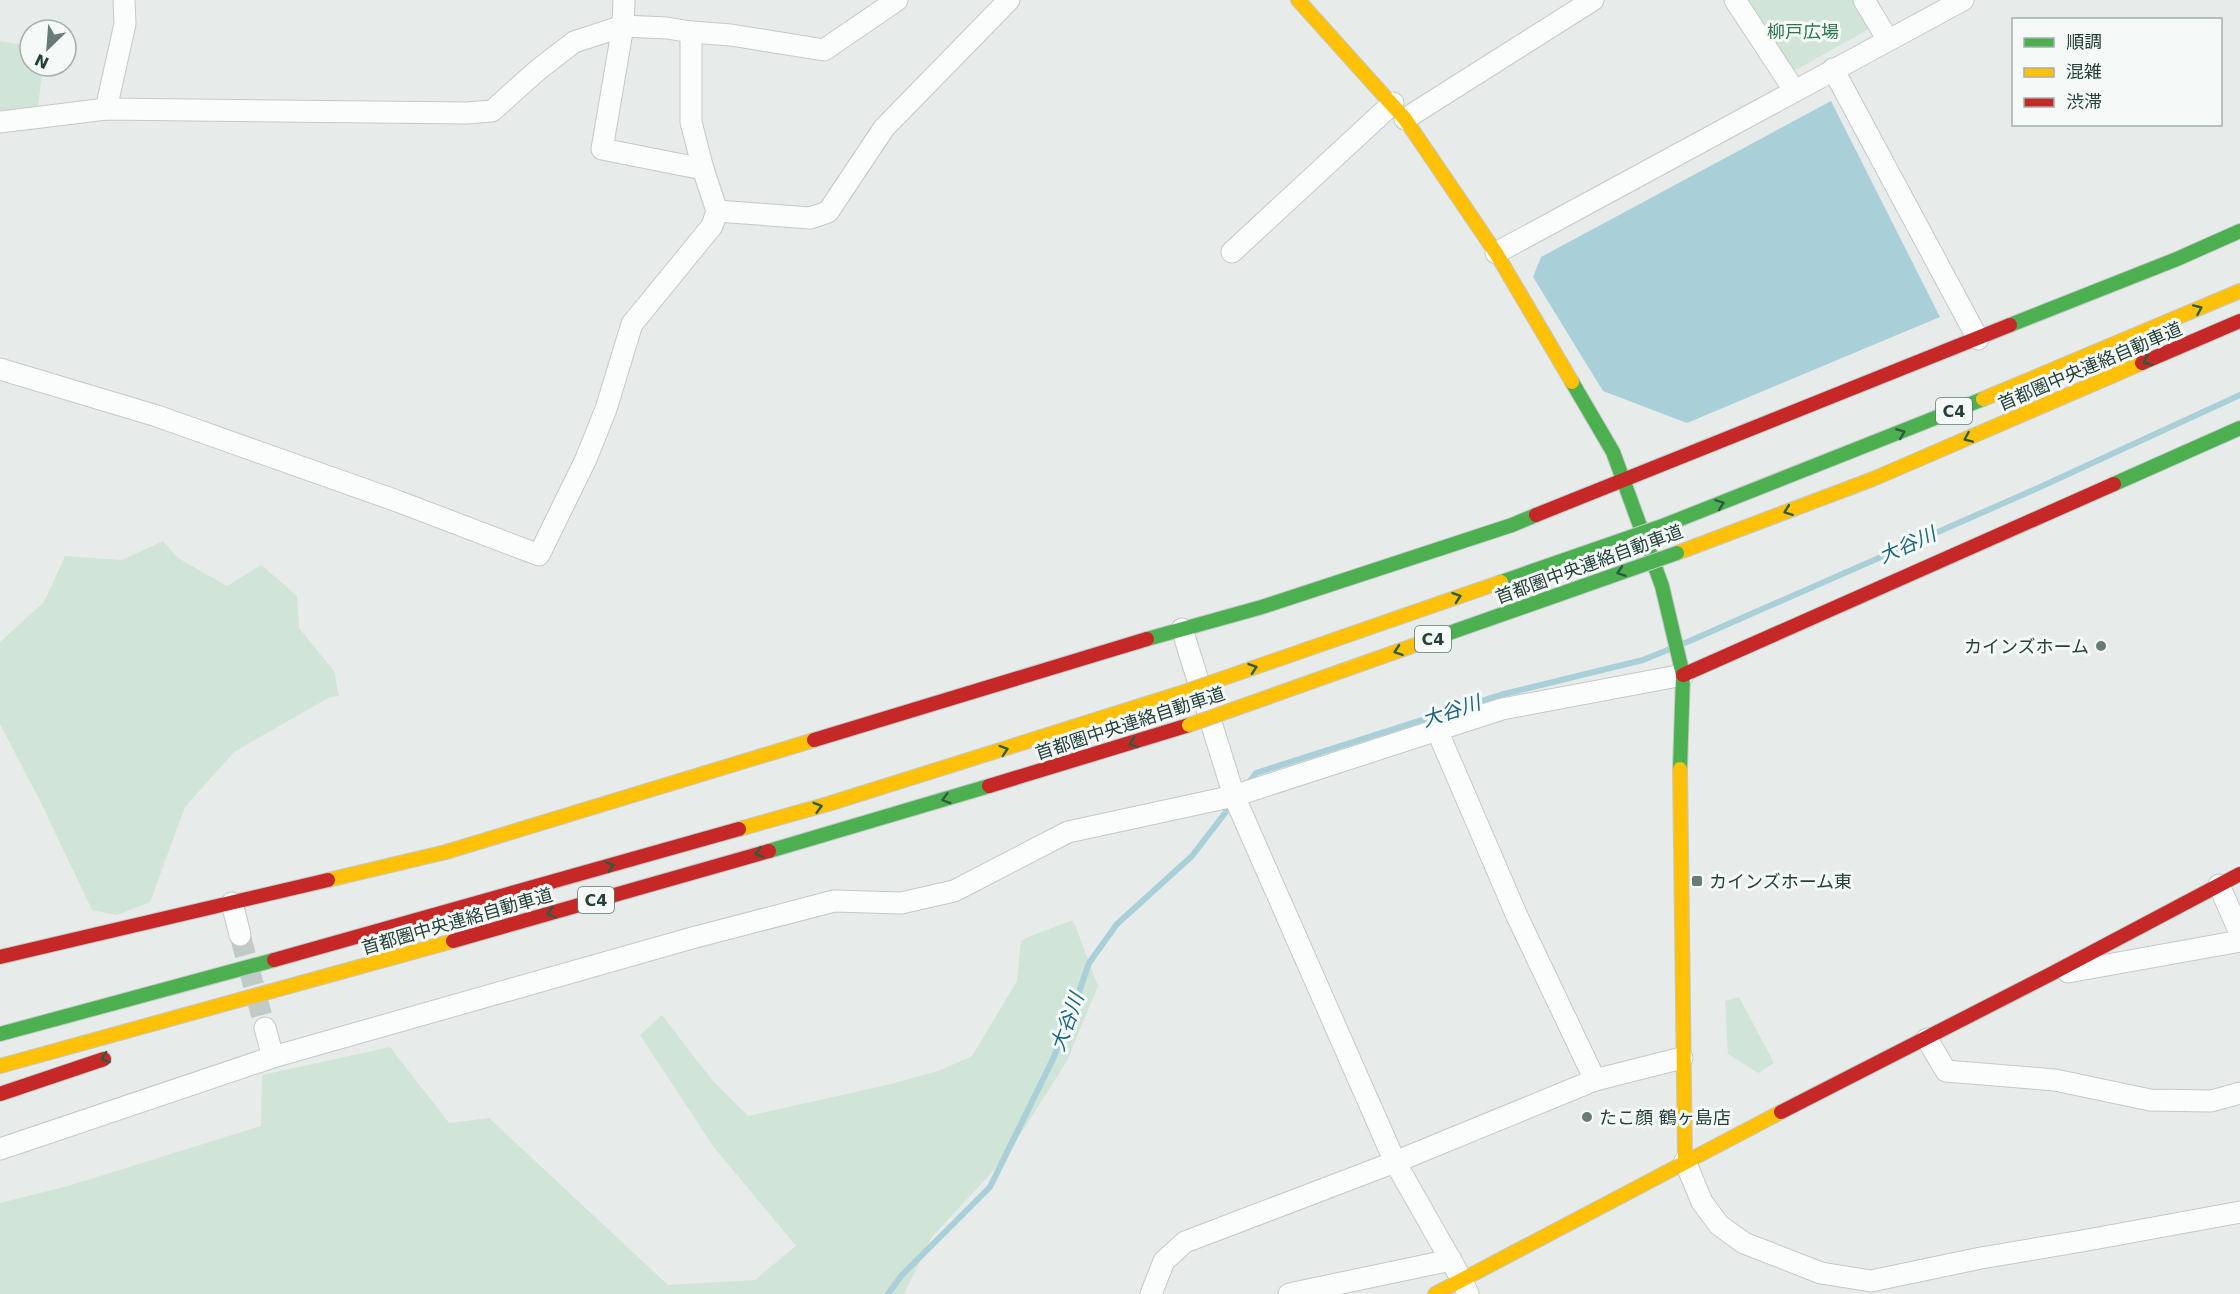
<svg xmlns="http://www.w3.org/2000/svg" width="2240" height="1294" viewBox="0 0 2240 1294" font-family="'DejaVu Sans','Noto Sans JP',sans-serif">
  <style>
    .green { fill: #d0e4d7 }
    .water { fill: #a9d0d8 }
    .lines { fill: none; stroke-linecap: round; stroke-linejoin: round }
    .stream { stroke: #a9d0d8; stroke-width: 6 }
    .street-tunnel { stroke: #c0cac7; stroke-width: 21; stroke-dasharray: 21 10; stroke-linecap: butt }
    .street-casing { stroke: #c4c9c7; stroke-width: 23 }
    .fast-casing { stroke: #c2c9c7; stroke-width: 16 }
    .slow-casing { stroke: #c2c9c7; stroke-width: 16 }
    .jam-casing { stroke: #c2c9c7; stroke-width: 16 }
    .street { stroke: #fbfcfc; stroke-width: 21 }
    .fast { stroke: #4caf50; stroke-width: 14 }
    .slow { stroke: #ffc107; stroke-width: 14 }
    .jam { stroke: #c62828; stroke-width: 14 }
    .fast-bridge-casing { stroke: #c2cac9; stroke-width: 16; stroke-linecap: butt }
    .slow-bridge-casing { stroke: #c2cac9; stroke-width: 16; stroke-linecap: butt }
    .fast-bridge { stroke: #4caf50; stroke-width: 14 }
    .slow-bridge { stroke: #ffc107; stroke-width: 14 }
    .oneway { stroke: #2e5c3f }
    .poi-dot { fill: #687c77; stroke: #f5faf8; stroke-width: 2 }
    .labels { text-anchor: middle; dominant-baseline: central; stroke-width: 6; stroke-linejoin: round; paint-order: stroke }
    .shield { fill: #f5faf8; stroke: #637872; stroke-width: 1.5 }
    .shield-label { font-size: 16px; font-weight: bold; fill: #244039 }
    .park-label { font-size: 18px; fill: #2e764d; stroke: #f5faf8 }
    .street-label { font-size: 18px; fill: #244039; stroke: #f5faf8 }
    .poi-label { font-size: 18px; fill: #244039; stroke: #f5faf8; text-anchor: start }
    .water-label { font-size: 20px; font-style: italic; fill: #1e677b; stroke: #f5faf8 }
  </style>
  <rect width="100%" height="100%" fill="#e7ecea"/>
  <g class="green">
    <path d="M 1745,0 L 1854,0 L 1871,28 L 1792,72 Z"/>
    <path d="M 0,41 L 30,46 L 30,66 L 43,66 L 38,106 L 0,111 Z"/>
    <path d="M 163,541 L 178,558 L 227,586 L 261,565 L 297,596 L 299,628 L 334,671 L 339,696 L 330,697 L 234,752 L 185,807 L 150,902 L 117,915 L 92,910 L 40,801 L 0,724 L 0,642 L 44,602 L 65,556 L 122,560 Z"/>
    <path d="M 1073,920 L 1098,986 L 1067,1061 L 1006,1157 L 932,1237 L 904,1294 L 0,1294 L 0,1203 L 68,1186 L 261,1126 L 262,1075 L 390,1047 L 449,1123 L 489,1118 L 668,1285 L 755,1280 L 796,1246 L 713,1146 L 640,1035 L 662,1015 L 712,1080 L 748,1116 L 891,1084 L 941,1070 L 972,1056 L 1017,981 L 1021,941 L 1033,935 Z"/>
    <path d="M 1739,997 L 1774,1063 L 1758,1073 L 1728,1054 L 1725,1001 Z"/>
  </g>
  <path class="water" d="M 1831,101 L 1940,317 L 1687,423 L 1603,391 L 1533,277 L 1541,257 Z"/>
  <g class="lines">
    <g class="stream">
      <path d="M 1685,643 L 2038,488 L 2240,395"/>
      <path d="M 1248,784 L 1256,773 L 1500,695 L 1643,660 L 1670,649"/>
      <path d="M 888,1294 L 902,1275 L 990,1187 L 1053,1059 L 1069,1021 L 1089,963 L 1117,924 L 1192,856 L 1232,804"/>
    </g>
    <path class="street-tunnel" d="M 240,935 L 265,1028"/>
    <g class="street-casing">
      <g id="street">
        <path d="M 624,0 L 623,26 L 602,149 L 703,169"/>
        <path d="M 1735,0 L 1794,90"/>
        <path d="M 1864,0 L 1888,40"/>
        <path d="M 1833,69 L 1978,339"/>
        <path d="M 106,109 L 125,24 L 124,0"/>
        <path d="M 1405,119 L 1593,0"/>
        <path d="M 0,122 L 106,109 L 467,113 L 492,111 L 539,69 L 574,42 L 623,26 L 667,28 L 691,32 L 731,35 L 824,50 L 897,0"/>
        <path d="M 717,211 L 810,218 L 828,212 L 884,128 L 1009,0"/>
        <path d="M 1232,252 L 1393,103"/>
        <path d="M 1496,253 L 1963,0"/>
        <path d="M 0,369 L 157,416 L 397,501 L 539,555 L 586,459 L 606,409 L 632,324 L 712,226 L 717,211 L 703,169 L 691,122 L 691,32"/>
        <path d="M 1182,629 L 1234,796 L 1395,1162 L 1462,1280 L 1468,1294"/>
        <path d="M 1437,730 L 1517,916 L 1595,1080"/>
        <path d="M 2219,885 L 2240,933"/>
        <path d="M 232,903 L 240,935"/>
        <path d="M 2068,972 L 2240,941"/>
        <path d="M 265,1028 L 273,1057"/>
        <path d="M 1927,1039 L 1946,1071 L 2055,1080 L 2150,1100 L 2211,1101 L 2240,1093"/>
        <path d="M 0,1149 L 273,1057 L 692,938 L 834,901 L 901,903 L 954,891 L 1068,832 L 1234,796 L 1502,709 L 1683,675"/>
        <path d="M 1685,1161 L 1702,1202 L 1719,1225 L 1744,1243 L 1821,1273 L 1871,1281 L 1981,1258 L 2082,1241 L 2240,1212"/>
        <path d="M 1151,1294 L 1164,1261 L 1185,1242 L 1395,1162 L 1595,1080 L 1682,1058"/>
        <path d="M 1289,1294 L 1451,1260"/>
      </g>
    </g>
    <g class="fast-casing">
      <g id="fast">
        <path d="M 2010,325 L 2177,259 L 2240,231"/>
        <path d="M 1572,382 L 1613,452 L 1662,586 L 1683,675 L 1680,769"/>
        <path d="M 2114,484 L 2240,428"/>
        <path d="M 1665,525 L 1983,399"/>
        <path d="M 1147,639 L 1262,607 L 1512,525 L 1536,515"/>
        <path d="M 769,851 L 989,786"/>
        <path d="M 0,1034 L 274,960"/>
      </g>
    </g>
    <g class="slow-casing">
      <g id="slow">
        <path d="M 1298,0 L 1405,119 L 1496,253 L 1572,382"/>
        <path d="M 1983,399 L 2240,291"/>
        <path d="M 1677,553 L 1873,479 L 2142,363"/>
        <path d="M 1680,769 L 1685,1161"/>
        <path d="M 739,829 L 828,804 L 1178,694"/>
        <path d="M 328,880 L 446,852 L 814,740"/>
        <path d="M 0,1066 L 453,941"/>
        <path d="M 1435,1294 L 1781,1112"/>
      </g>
    </g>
    <g class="jam-casing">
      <g id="jam">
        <path d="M 2142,363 L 2240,321"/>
        <path d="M 1536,515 L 2010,325"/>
        <path d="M 1683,675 L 2114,484"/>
        <path d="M 814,740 L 1147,639"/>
        <path d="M 989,786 L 1189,725"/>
        <path d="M 453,941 L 769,851"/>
        <path d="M 0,957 L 328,880"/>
        <path d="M 274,960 L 739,829"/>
        <path d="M 0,1094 L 104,1059"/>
        <path d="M 1781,1112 L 2049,975 L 2240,874"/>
      </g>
    </g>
    <use href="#street" class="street"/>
    <use href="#fast" class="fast"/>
    <use href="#slow" class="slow"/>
    <use href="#jam" class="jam"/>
    <g class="fast-bridge-casing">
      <g id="fast-bridge">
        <path d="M 1501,582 L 1665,525"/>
        <path d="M 1435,638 L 1677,553"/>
      </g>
    </g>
    <g class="slow-bridge-casing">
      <g id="slow-bridge">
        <path d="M 1178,694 L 1501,582"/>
        <path d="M 1189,725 L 1435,638"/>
      </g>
    </g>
    <use href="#fast-bridge" class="fast-bridge"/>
    <use href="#slow-bridge" class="slow-bridge"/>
  </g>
  <defs><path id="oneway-chevron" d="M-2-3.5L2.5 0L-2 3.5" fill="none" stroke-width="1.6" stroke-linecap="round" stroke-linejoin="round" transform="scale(1.5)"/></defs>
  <g class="oneway">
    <use href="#oneway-chevron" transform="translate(2198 309) rotate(-24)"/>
    <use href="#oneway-chevron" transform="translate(2147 361) rotate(157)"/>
    <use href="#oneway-chevron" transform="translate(1901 433) rotate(-22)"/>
    <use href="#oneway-chevron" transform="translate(1968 438) rotate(157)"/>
    <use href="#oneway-chevron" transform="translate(1720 504) rotate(-21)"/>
    <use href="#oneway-chevron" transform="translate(1788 511) rotate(159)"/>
    <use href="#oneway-chevron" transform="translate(1621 572) rotate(161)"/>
    <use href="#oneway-chevron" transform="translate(1457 597) rotate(-19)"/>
    <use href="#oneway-chevron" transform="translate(1398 651) rotate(161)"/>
    <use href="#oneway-chevron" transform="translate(1253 668) rotate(-19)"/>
    <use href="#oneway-chevron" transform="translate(1133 743) rotate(163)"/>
    <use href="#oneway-chevron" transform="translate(1004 750) rotate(-18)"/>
    <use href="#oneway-chevron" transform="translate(946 799) rotate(164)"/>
    <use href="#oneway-chevron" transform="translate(818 807) rotate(-16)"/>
    <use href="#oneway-chevron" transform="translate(759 853) rotate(164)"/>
    <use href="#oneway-chevron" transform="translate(610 866) rotate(-16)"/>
    <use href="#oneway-chevron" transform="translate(551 913) rotate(164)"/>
    <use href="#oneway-chevron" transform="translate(105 1058) rotate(161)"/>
  </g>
  <g class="poi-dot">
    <circle cx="2101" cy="646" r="6"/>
    <rect x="1691" y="875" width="12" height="12" rx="3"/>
    <circle cx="1587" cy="1117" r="6"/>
  </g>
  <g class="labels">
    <g class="shield">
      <rect x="1936" y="398" width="36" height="26" rx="4.5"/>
      <rect x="1415" y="626" width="36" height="26" rx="4.5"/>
      <rect x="578" y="887" width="36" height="26" rx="4.5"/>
    </g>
    <g class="shield-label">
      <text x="1954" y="411">C4</text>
      <text x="1433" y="639">C4</text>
      <text x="596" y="900">C4</text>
    </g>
    <g class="park-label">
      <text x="1803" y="31">柳戸広場</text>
    </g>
    <g class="street-label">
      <text transform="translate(2090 366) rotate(-23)">首都圏中央連絡自動車道</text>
      <text transform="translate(1589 564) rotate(-20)">首都圏中央連絡自動車道</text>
      <text transform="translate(1130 723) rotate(-18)">首都圏中央連絡自動車道</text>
      <text transform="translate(457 921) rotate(-16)">首都圏中央連絡自動車道</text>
    </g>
    <g class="poi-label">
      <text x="2089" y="646" text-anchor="end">カインズホーム</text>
      <text x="1709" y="881">カインズホーム東</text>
      <text x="1599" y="1117">たこ顔 鶴ヶ島店</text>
    </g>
    <g class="water-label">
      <text transform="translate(1907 545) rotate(-24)">大谷川</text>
      <text transform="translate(1451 711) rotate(-18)">大谷川</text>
      <text transform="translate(1067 1022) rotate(-70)">大谷川</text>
    </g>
  </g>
  <rect x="2012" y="18" width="210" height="108" fill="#f5faf8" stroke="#a1b0ac" stroke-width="1.5"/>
  <rect x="2024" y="38" width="30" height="9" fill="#4caf50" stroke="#a1b0ac" stroke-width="1.5"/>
  <text x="2066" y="48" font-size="18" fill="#244039">順調</text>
  <rect x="2024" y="68" width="30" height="9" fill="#ffc107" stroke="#a1b0ac" stroke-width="1.5"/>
  <text x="2066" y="78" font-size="18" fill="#244039">混雑</text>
  <rect x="2024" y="98" width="30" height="9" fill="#c62828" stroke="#a1b0ac" stroke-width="1.5"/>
  <text x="2066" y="108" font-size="18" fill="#244039">渋滞</text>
  <g transform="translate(48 48) rotate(205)"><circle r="28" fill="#f5faf8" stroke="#a1b0ac" stroke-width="1.5"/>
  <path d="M0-4.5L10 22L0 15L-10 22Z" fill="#687c77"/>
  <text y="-9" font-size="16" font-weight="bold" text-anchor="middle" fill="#244039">N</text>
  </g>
</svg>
